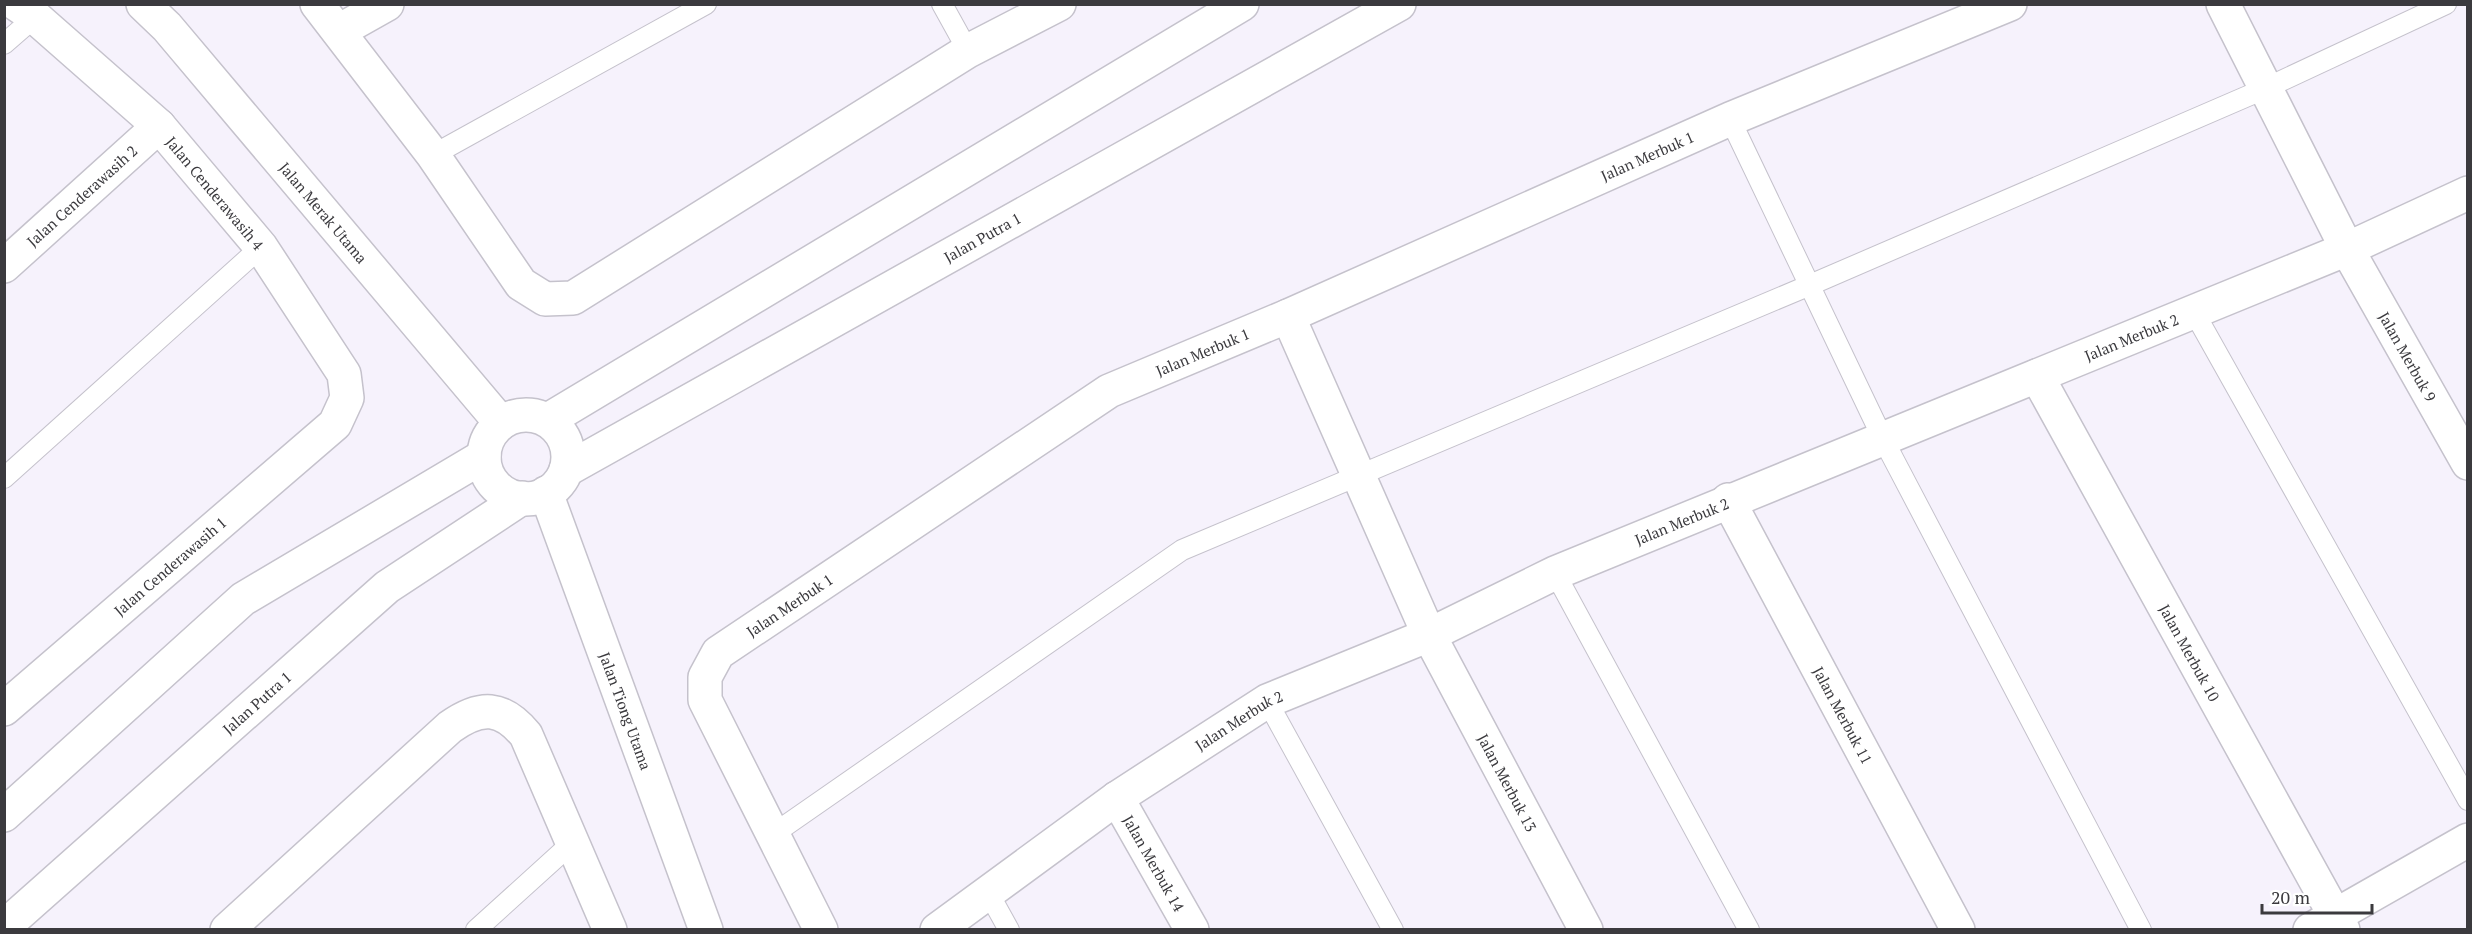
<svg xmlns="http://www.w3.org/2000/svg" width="2472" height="934" viewBox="0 0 2472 934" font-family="'PT Serif',serif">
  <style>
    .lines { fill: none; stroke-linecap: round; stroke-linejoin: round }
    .service-casing { stroke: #c5c2cc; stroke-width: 22 }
    .minor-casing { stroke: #c5c2cc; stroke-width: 36 }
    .tertiary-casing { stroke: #c5c2cc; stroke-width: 36 }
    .secondary-casing { stroke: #c5c2cc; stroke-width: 36 }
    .service { stroke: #fff; stroke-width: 20 }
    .minor { stroke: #fff; stroke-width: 33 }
    .tertiary { stroke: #fff; stroke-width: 33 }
    .secondary { stroke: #fff; stroke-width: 33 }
    .labels { text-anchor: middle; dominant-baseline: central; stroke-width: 6; stroke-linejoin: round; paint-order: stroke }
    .street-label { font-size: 15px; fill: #3b3a3e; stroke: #fff }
  </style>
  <rect width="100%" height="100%" fill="#f6f2fc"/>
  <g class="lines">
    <g class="service-casing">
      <g id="service">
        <path d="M 942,4 L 968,51"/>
        <path d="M 4,44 L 35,17"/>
        <path d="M 1730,119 L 1883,439 L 2141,930"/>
        <path d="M 433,155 L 706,4"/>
        <path d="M 2194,312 L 2468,800"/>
        <path d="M 4,478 L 261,247"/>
        <path d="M 1555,573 L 1749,930"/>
        <path d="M 1267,701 L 1393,930"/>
        <path d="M 772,835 L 1182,550 L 1810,285 L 2264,89 L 2446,4"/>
        <path d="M 988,892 L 1009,930"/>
        <path d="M 476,930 L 572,843"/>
      </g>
    </g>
    <g class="minor-casing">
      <g id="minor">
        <path d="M 317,4 L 433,155 L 521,284 L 545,299 L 573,298 L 968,51 L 1059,4"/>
        <path id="s1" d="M 2223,4 L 2347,249 L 2468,463"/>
        <path d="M 339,31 L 387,4"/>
        <path id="s2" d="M 4,266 L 159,126"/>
        <path id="s3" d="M 1288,316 L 1429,635 L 1586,930"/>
        <path id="s4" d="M 2037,376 L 2343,930"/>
        <path id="s5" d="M 546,493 L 706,930"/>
        <path id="s6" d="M 1728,500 L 1958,930"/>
        <path id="s7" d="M 4,709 L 335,424 L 347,398 L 344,374 L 261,247 L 159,126 L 35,17 L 16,4"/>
        <path id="s8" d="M 1117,798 L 1192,930"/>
        <path d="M 227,930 L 450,727 C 481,705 502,706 526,735 L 610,930"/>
        <path id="s9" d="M 821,930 L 705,700 L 705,677 L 718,653 L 1109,391 L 1288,316 L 1730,119 L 2010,4"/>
        <path id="s10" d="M 937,930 L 1117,798 L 1267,701 L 1429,635 L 1555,573 L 2347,249 L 2468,193"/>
        <path d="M 2310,930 L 2468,840"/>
      </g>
    </g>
    <g class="tertiary-casing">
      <g id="tertiary">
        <path id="s11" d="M 143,4 L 167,27 L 501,423"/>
      </g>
    </g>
    <g class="secondary-casing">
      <g id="secondary">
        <circle cx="526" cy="457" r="42"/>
        <path d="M 548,420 L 1242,4"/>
        <path id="s12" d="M 566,470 L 1399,4"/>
        <path d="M 4,815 L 243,599 L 484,456"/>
        <path id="s13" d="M 4,927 L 387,587 L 522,498"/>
      </g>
    </g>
    <use href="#service" class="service"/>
    <use href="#minor" class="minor"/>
    <use href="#tertiary" class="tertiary"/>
    <use href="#secondary" class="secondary"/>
  </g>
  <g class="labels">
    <g class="street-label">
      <text stroke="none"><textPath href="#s9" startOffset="1366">Jalan Merbuk 1</textPath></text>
      <text transform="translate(215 193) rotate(50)">Jalan Cenderawasih 4</text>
      <text stroke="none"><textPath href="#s2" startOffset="105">Jalan Cenderawasih 2</textPath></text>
      <text stroke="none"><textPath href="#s11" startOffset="276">Jalan Merak Utama</textPath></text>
      <text stroke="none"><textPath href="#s12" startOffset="477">Jalan Putra 1</textPath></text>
      <text stroke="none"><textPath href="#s10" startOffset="1340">Jalan Merbuk 2</textPath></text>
      <text stroke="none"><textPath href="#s9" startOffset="880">Jalan Merbuk 1</textPath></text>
      <text stroke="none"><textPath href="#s1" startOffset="398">Jalan Merbuk 9</textPath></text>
      <text stroke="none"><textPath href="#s10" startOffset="854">Jalan Merbuk 2</textPath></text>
      <text stroke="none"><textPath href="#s7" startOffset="219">Jalan Cenderawasih 1</textPath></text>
      <text stroke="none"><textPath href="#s9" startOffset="394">Jalan Merbuk 1</textPath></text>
      <text stroke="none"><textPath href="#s4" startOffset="316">Jalan Merbuk 10</textPath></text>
      <text stroke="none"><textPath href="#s13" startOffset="338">Jalan Putra 1</textPath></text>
      <text stroke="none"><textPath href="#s5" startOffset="232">Jalan Tiong Utama</textPath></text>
      <text stroke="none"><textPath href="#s6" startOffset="244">Jalan Merbuk 11</textPath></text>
      <text stroke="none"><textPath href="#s10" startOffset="368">Jalan Merbuk 2</textPath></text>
      <text stroke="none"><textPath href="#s3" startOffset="516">Jalan Merbuk 13</textPath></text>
      <text stroke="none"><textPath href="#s8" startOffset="75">Jalan Merbuk 14</textPath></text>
    </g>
  </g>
  <rect width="2472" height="934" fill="none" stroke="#3b3a3e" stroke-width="12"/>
  <path d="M2262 904v9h110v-9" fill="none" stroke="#3b3a3e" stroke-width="3"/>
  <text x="2271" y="904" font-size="18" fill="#3b3a3e" stroke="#ffffff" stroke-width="4.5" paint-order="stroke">20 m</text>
</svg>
